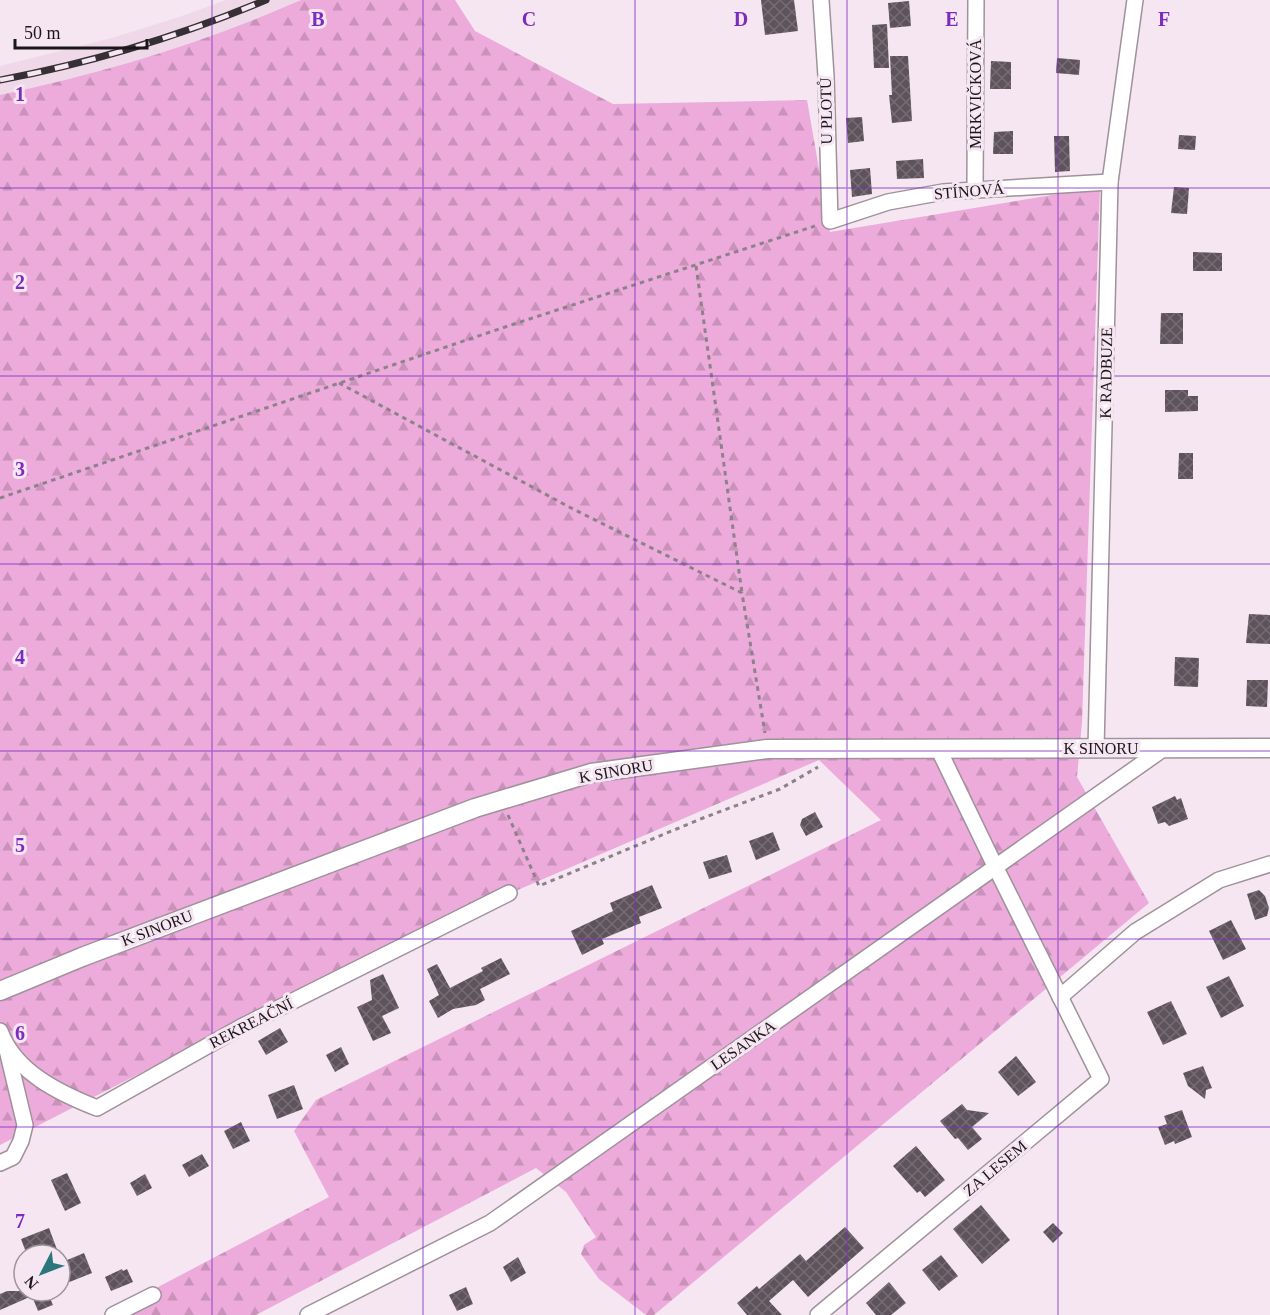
<svg xmlns="http://www.w3.org/2000/svg" width="1270" height="1315" viewBox="0 0 1270 1315" font-family="'Times New Roman',serif">
  <style>
    .built { fill: #efd9e8 }
    .forest { fill: url(#forest-firs) }
    .building { fill: url(#building-cross-hatch) }
    .lines { fill: none; stroke-linecap: round; stroke-linejoin: round }
    .minor-casing { stroke: #9f929b; stroke-width: 18 }
    .tertiary-casing { stroke: #9f929b; stroke-width: 21 }
    .path { stroke: #8d828a; stroke-width: 3; stroke-dasharray: 4.5 4.5; stroke-linecap: butt }
    .minor { stroke: #fff; stroke-width: 15 }
    .tertiary { stroke: #fff; stroke-width: 18 }
    .rail-casing { stroke: #363034; stroke-width: 7 }
    .rail { stroke: #f5e6f1; stroke-width: 4.5; stroke-dasharray: 14; stroke-linecap: butt }
    .grid { fill: none; stroke: #7b2cbf; stroke-width: 1.5; stroke-opacity: 0.55 }
    .labels { text-anchor: middle; dominant-baseline: central; stroke-width: 6; stroke-linejoin: round; paint-order: stroke }
    .street-label { font-size: 16px; fill: #1b1619; stroke: #f5e6f1 }
    .grid-label { font-size: 20px; text-anchor: middle; font-weight: bold; fill: #7b2cbf; stroke: #f5e6f1; stroke-width: 6; stroke-linejoin: round; paint-order: stroke }
  </style>
  <defs>
    <pattern id="forest-firs" width="22" height="20" patternUnits="userSpaceOnUse" patternTransform="scale(1.5)"><rect width="22" height="20" fill="#ecabdb"/><path d="M5 1l3.5 6h-7zM16 11l3.5 6h-7z" fill="#ca92bb"/></pattern>
    <pattern id="building-cross-hatch" width="8" height="8" patternUnits="userSpaceOnUse" patternTransform="scale(1.5)"><rect width="8" height="8" fill="#5f535b"/><path d="M0 0l8 8M0 8l8-8" fill="none" stroke="#766c73"/></pattern>
  </defs>
  <rect width="100%" height="100%" fill="#f5e6f1"/>
  <path class="built" d="M 226,0 L 301,0 L 261,18 L 189,45 L 58,83 L 0,95 L 0,66 L 112,38 L 179,17 Z"/>
  <path class="forest" d="M 301,0 L 455,0 L 475,31 L 613,104 L 807,100 L 830,232 L 1100,187 L 1082,722 L 1077,777 L 1149,903 L 654,1315 L 646,1315 L 599,1279 L 581,1254 L 584,1245 L 596,1237 L 566,1192 L 536,1168 L 256,1315 L 105,1315 L 329,1197 L 294,1131 L 316,1100 L 881,820 L 819,760 L 393,944 L 0,1145 L 0,95 C 103,73 204,43 301,0 Z"/>
  <g class="building">
    <path d="M 761,0 L 794,0 L 798,31 L 765,35 Z"/>
    <path d="M 909,1 L 911,26 L 890,28 L 888,3 Z"/>
    <path d="M 887,24 L 889,68 L 874,68 L 872,25 Z"/>
    <path d="M 890,56 L 908,56 L 912,121 L 892,123 L 889,95 L 892,95 Z"/>
    <path d="M 1057,58 L 1080,60 L 1079,75 L 1056,73 Z"/>
    <path d="M 991,61 L 1011,62 L 1011,89 L 990,89 Z"/>
    <path d="M 862,117 L 864,141 L 848,143 L 846,118 Z"/>
    <path d="M 1013,131 L 1013,154 L 993,154 L 994,132 Z"/>
    <path d="M 1179,135 L 1196,136 L 1195,150 L 1178,149 Z"/>
    <path d="M 1054,136 L 1069,136 L 1070,171 L 1055,172 Z"/>
    <path d="M 923,159 L 924,178 L 897,179 L 896,161 Z"/>
    <path d="M 870,168 L 872,194 L 852,197 L 850,170 Z"/>
    <path d="M 1174,187 L 1189,188 L 1187,214 L 1171,213 Z"/>
    <path d="M 1193,252 L 1222,253 L 1222,271 L 1193,271 Z"/>
    <path d="M 1161,313 L 1183,313 L 1183,344 L 1160,344 Z"/>
    <path d="M 1165,390 L 1188,390 L 1188,396 L 1198,396 L 1198,411 L 1165,412 Z"/>
    <path d="M 1179,453 L 1193,453 L 1193,479 L 1178,479 Z"/>
    <path d="M 1249,614 L 1270,615 L 1270,644 L 1246,643 Z"/>
    <path d="M 1175,657 L 1199,658 L 1198,687 L 1174,686 Z"/>
    <path d="M 1247,680 L 1268,680 L 1267,707 L 1246,706 Z"/>
    <path d="M 1175,796 L 1177,800 L 1181,798 L 1188,819 L 1169,826 L 1165,822 L 1158,824 L 1152,807 Z"/>
    <path d="M 815,812 L 823,827 L 806,836 L 800,825 L 802,819 Z"/>
    <path d="M 773,832 L 780,850 L 756,860 L 749,841 Z"/>
    <path d="M 727,855 L 732,872 L 709,879 L 703,862 Z"/>
    <path d="M 652,885 L 662,908 L 639,917 L 641,923 L 602,939 L 604,944 L 582,955 L 571,931 L 613,911 L 610,903 Z"/>
    <path d="M 1259,890 L 1265,896 L 1269,908 L 1267,916 L 1255,920 L 1247,894 Z"/>
    <path d="M 1231,920 L 1246,949 L 1223,960 L 1209,931 Z"/>
    <path d="M 501,958 L 510,974 L 480,989 L 485,1000 L 476,1005 L 453,1009 L 438,1018 L 429,1001 L 439,995 L 427,969 L 437,964 L 450,988 L 483,971 L 481,968 Z"/>
    <path d="M 383,974 L 399,1008 L 382,1016 L 391,1033 L 373,1041 L 357,1007 L 372,1000 L 370,980 Z"/>
    <path d="M 1229,976 L 1244,1006 L 1221,1018 L 1206,987 Z"/>
    <path d="M 1171,1001 L 1187,1034 L 1163,1045 L 1147,1012 Z"/>
    <path d="M 280,1028 L 288,1042 L 266,1055 L 258,1041 Z"/>
    <path d="M 341,1047 L 349,1064 L 335,1072 L 326,1055 Z"/>
    <path d="M 1016,1056 L 1036,1082 L 1018,1096 L 998,1072 Z"/>
    <path d="M 1203,1066 L 1212,1088 L 1206,1090 L 1205,1099 L 1188,1086 L 1183,1073 Z"/>
    <path d="M 294,1085 L 303,1109 L 277,1119 L 268,1095 Z"/>
    <path d="M 962,1104 L 967,1110 L 989,1113 L 972,1127 L 982,1139 L 968,1150 L 958,1138 L 955,1139 L 940,1121 Z"/>
    <path d="M 1182,1110 L 1192,1137 L 1175,1144 L 1174,1141 L 1165,1145 L 1158,1127 L 1167,1124 L 1164,1116 Z"/>
    <path d="M 241,1122 L 250,1141 L 233,1149 L 224,1131 Z"/>
    <path d="M 916,1146 L 945,1180 L 925,1197 L 920,1191 L 917,1193 L 893,1166 Z"/>
    <path d="M 202,1154 L 209,1166 L 189,1177 L 182,1165 Z"/>
    <path d="M 67,1173 L 81,1203 L 65,1211 L 51,1180 Z"/>
    <path d="M 145,1174 L 152,1188 L 137,1196 L 130,1183 Z"/>
    <path d="M 981,1205 L 1010,1240 L 982,1264 L 953,1229 Z"/>
    <path d="M 1053,1223 L 1063,1233 L 1053,1243 L 1043,1232 Z"/>
    <path d="M 845,1227 L 864,1248 L 808,1297 L 793,1280 L 769,1301 L 782,1315 L 747,1315 L 737,1303 L 757,1286 L 759,1289 L 800,1254 L 806,1261 Z"/>
    <path d="M 49,1228 L 59,1255 L 27,1255 L 21,1239 Z"/>
    <path d="M 84,1253 L 92,1273 L 67,1283 L 60,1263 Z"/>
    <path d="M 941,1255 L 958,1276 L 939,1291 L 922,1270 Z"/>
    <path d="M 518,1257 L 526,1273 L 511,1282 L 503,1267 Z"/>
    <path d="M 122,1269 L 123,1271 L 127,1269 L 133,1282 L 111,1291 L 105,1277 Z"/>
    <path d="M 889,1282 L 906,1303 L 891,1315 L 876,1315 L 866,1303 Z"/>
    <path d="M 466,1287 L 473,1304 L 457,1311 L 449,1295 Z"/>
    <path d="M 7,1291 L 47,1291 L 53,1305 L 38,1311 L 32,1296 L 0,1310 L 0,1294 Z"/>
  </g>
  <g class="lines">
    <g class="minor-casing">
      <g id="minor">
        <path d="M 821,0 L 826,76 L 830,221 L 888,202 L 943,192 L 1110,182"/>
        <path d="M 975,188 L 976,0"/>
        <path d="M 1096,748 L 1110,182 L 1135,0"/>
        <path d="M 1060,997 L 1135,932 L 1219,880 L 1270,864"/>
        <path d="M 0,1031 C 15,1072 59,1093 97,1108 L 241,1027 L 509,893"/>
        <path d="M 0,1163 L 13,1157 L 21,1141 L 25,1125 L 7,1050"/>
        <path d="M 113,1315 L 153,1295"/>
        <path d="M 308,1315 L 490,1223 L 1163,749"/>
        <path d="M 818,1315 L 1101,1079 L 995,866 L 938,748"/>
      </g>
    </g>
    <g class="tertiary-casing">
      <path id="tertiary" d="M 0,991 L 82,957 L 475,808 L 591,773 L 767,749 L 1270,748"/>
    </g>
    <g class="path">
      <path d="M 696,266 L 742,593"/>
      <path d="M 339,383 L 573,509 L 742,593 L 765,733"/>
      <path d="M 0,498 L 508,326 L 815,226"/>
      <path d="M 508,815 L 539,886 L 703,818 L 780,789 L 818,767"/>
    </g>
    <use href="#minor" class="minor"/>
    <use href="#tertiary" class="tertiary"/>
    <g class="rail-casing">
      <path id="rail" d="M 0,80 C 91,63 180,36 266,0"/>
    </g>
    <use href="#rail" class="rail"/>
  </g>
  <path class="grid" d="M 212,0 L 212,1315M 423,0 L 423,1315M 635,0 L 635,1315M 847,0 L 847,1315M 1058,0 L 1058,1315M 0,188 L 1270,188M 0,376 L 1270,376M 0,564 L 1270,564M 0,751 L 1270,751M 0,939 L 1270,939M 0,1127 L 1270,1127"/>
  <g class="labels">
    <g class="street-label">
      <text transform="translate(975 94) rotate(-90)">MRKVIČKOVÁ</text>
      <text transform="translate(826 111) rotate(-91)">U PLOTŮ</text>
      <text transform="translate(969 191) rotate(-5)">STÍNOVÁ</text>
      <text transform="translate(1106 373) rotate(-89)">K RADBUZE</text>
      <text x="1101" y="748">K SINORU</text>
      <text transform="translate(616 771) rotate(-10)">K SINORU</text>
      <text transform="translate(157 928) rotate(-21)">K SINORU</text>
      <text transform="translate(251 1023) rotate(-27)">REKREAČNÍ</text>
      <text transform="translate(743 1045) rotate(-35)">LESANKA</text>
      <text transform="translate(995 1168) rotate(-40)">ZA LESEM</text>
    </g>
  </g>
  <g class="grid-label">
    <text x="318" y="26">B</text>
    <text x="529" y="26">C</text>
    <text x="741" y="26">D</text>
    <text x="952" y="26">E</text>
    <text x="1164" y="26">F</text>
    <text x="20" y="101">1</text>
    <text x="20" y="289">2</text>
    <text x="20" y="476">3</text>
    <text x="20" y="664">4</text>
    <text x="20" y="852">5</text>
    <text x="20" y="1040">6</text>
    <text x="20" y="1228">7</text>
  </g>
  <g transform="translate(42 1273) rotate(228)"><circle r="28" fill="#f5e6f1" stroke="#9e939b" stroke-width="1.5"/>
  <path d="M0-4.5L10 22L0 15L-10 22Z" fill="#2c757d"/>
  <text y="-9" font-size="16" font-weight="bold" text-anchor="middle" fill="#1b1619">N</text>
  </g>
  <path d="M15 39v9h132v-9" fill="none" stroke="#1b1619" stroke-width="3"/>
  <text x="24" y="39" font-size="18" fill="#1b1619" stroke="#f5e6f1" stroke-width="4.5" paint-order="stroke">50 m</text>
</svg>
